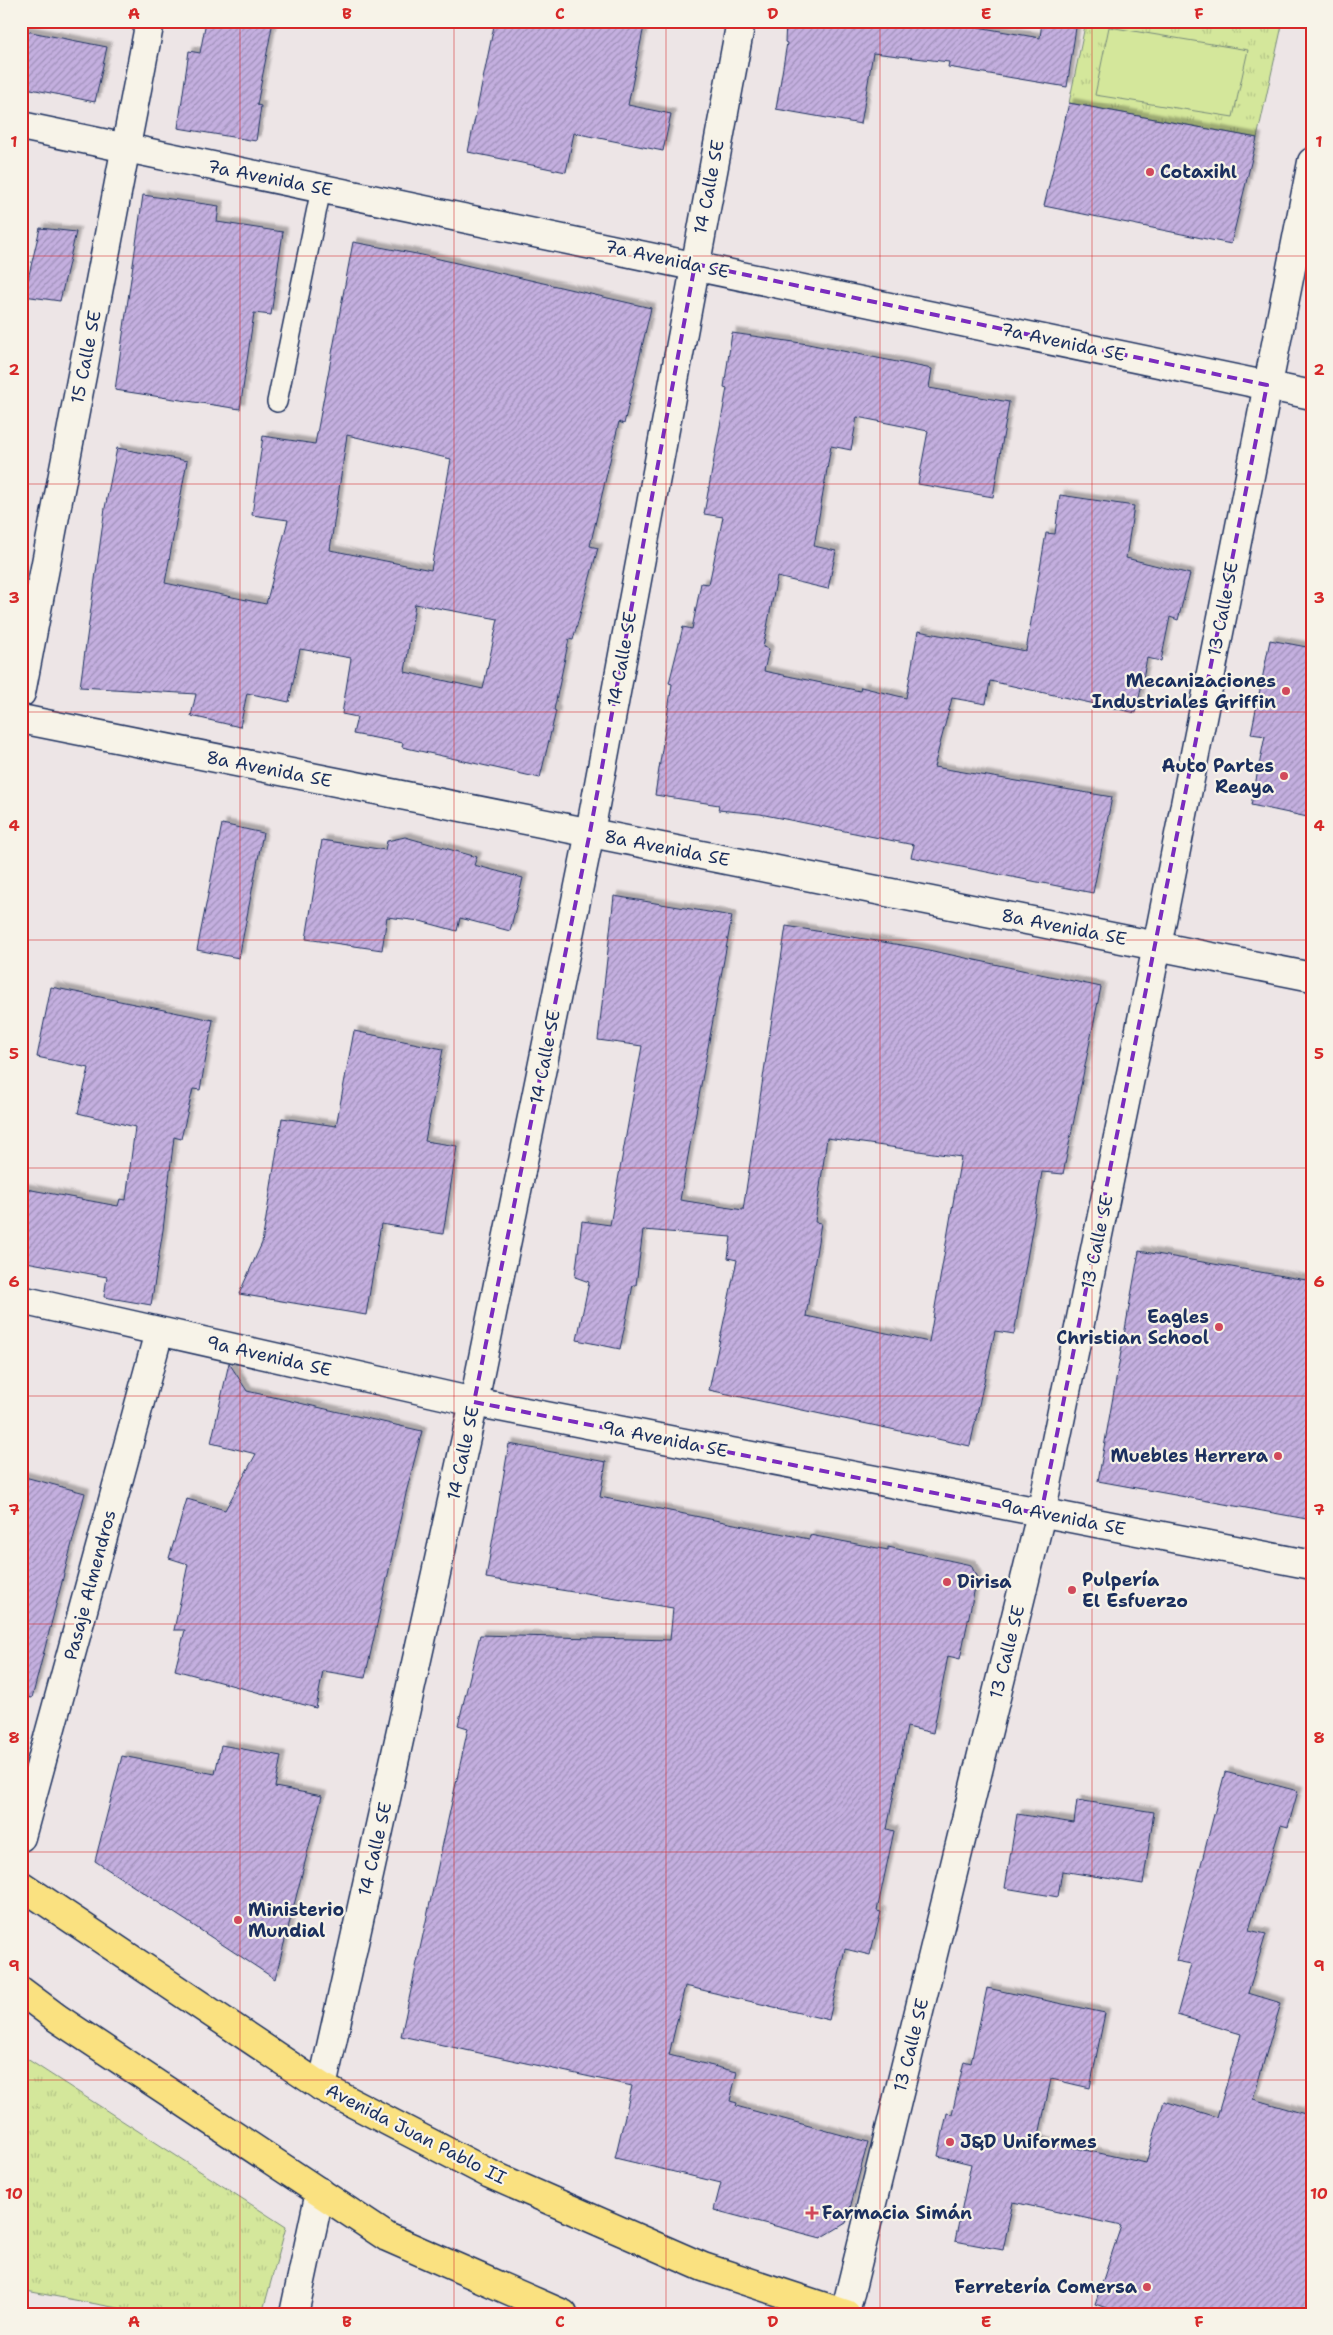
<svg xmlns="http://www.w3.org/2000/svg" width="1333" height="2335" viewBox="0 0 1333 2335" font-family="'Shantell Sans',sans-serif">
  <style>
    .grass { fill: url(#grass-tufts); stroke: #788b7c }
    .garden { fill: #d4e79b; stroke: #788b7c }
    .building { fill: url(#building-hatch); stroke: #1b2f5e; fill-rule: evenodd; filter: url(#shadow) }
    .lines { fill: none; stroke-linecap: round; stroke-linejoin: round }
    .service-casing { stroke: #1b2f5e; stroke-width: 22 }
    .minor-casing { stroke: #1b2f5e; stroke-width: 31 }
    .tertiary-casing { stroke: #1b2f5e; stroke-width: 31 }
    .trunk-casing { stroke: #1b2f5e; stroke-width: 31 }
    .service { stroke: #f7f3e8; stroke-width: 19 }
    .minor { stroke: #f7f3e8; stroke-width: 28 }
    .tertiary { stroke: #f7f3e8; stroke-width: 28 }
    .trunk { stroke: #fae180; stroke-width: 28 }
    .marked { fill: none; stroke: #7b2cbf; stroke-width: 4; stroke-dasharray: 10 6; stroke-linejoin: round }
    .grid { fill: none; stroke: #d62828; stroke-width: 1; stroke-opacity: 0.55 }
    .poi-dot { fill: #d1495b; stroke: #f7f3e8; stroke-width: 2 }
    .labels { text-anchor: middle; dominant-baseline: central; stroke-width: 4.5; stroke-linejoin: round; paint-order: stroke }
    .poi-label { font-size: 18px; font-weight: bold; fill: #1b2f5e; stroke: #f7f3e8; text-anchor: start }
    .street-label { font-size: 18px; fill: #1b2f5e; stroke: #f7f3e8 }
    .neatline { fill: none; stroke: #d62828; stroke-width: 2 }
    .grid-label { font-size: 16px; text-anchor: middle; font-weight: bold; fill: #d62828 }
  </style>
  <defs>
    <pattern id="grass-tufts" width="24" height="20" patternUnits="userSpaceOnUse" patternTransform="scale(1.25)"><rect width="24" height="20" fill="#d4e79b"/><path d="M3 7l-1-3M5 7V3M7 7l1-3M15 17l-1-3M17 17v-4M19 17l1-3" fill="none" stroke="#b5c688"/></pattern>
    <pattern id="building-hatch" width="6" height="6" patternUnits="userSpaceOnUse" patternTransform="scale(1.25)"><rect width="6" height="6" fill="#c4afdf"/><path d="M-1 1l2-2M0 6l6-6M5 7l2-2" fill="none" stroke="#9e8fb8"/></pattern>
    <filter id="shadow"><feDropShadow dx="4.5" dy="-4.5" stdDeviation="1" flood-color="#0004"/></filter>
  </defs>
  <rect width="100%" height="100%" fill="#ede5e6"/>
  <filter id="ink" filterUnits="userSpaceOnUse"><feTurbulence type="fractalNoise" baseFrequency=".02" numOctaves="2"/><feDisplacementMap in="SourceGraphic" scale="10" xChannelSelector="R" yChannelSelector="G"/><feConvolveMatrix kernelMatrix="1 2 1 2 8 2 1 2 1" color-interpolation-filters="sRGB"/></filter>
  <g filter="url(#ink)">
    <g class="grass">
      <path d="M 1086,21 L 1283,21 L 1257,138 L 1069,103 Z"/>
      <path d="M 21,2055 L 286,2227 L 262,2314 L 150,2314 L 21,2290 Z"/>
    </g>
    <path class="garden" d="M 1109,27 L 1248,50 L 1233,117 L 1095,95 Z"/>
    <g class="building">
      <path d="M 206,21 L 273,21 L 257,105 L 261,106 L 256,141 L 178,128 L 189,51 L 200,53 Z"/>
      <path d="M 495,21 L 645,21 L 628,105 L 671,114 L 663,151 L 574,133 L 566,172 L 468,152 Z"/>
      <path d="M 786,21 L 944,21 L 1040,38 L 1042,21 L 1077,21 L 1067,87 L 948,67 L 949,62 L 873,53 L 861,124 L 776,109 L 787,43 L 785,42 Z"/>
      <path d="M 21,30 L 107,47 L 95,102 L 21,87 Z"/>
      <path d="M 1069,103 L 1257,138 L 1231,244 L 1044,206 Z"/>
      <path d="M 143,195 L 219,206 L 217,222 L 283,232 L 271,315 L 254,313 L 240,409 L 115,390 Z"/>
      <path d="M 40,228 L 76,232 L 60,301 L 24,296 Z"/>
      <path d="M 353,242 L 422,255 L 651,308 L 624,424 L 619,422 L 590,546 L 598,548 L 573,640 L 569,639 L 554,710 L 556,711 L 540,778 L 402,747 L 403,743 L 353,734 L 357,717 L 342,714 L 351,658 L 300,649 L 289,702 L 247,693 L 240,727 L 191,716 L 196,694 L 80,687 L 105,508 L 117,448 L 187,461 L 165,583 L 266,604 L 288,520 L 252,515 L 263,436 L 315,444 ZM 347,435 L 451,459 L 431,570 L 330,550 ZM 415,604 L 498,619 L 483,689 L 405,672 Z"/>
      <path d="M 732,333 L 808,344 L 932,369 L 929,388 L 1009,402 L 993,497 L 918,484 L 928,431 L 857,417 L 851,450 L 831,446 L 814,546 L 836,551 L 828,589 L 777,577 L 763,647 L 769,649 L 764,671 L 860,691 L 861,687 L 906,698 L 918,631 L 1026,651 L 1046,533 L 1055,534 L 1060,495 L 1134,506 L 1126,558 L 1190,574 L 1178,620 L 1170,617 L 1161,661 L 1147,658 L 1136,713 L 990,681 L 986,704 L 952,698 L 934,767 L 1112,797 L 1093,893 L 911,857 L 914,845 L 760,814 L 718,810 L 719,805 L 655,795 L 672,684 L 669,683 L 683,627 L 692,629 L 701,583 L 709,584 L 723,517 L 704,514 L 727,388 L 724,387 Z"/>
      <path d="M 1270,640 L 1312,648 L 1312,818 L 1251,805 L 1265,736 L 1251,734 Z"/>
      <path d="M 222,824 L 263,833 L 239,958 L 197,950 Z"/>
      <path d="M 405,837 L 477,857 L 474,865 L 523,878 L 510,931 L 460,918 L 457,931 L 420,921 L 387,917 L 382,950 L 306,939 L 322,840 L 385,850 L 387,841 Z"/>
      <path d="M 614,896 L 732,916 L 680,1200 L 743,1210 L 786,926 L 919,948 L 1101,987 L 1063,1174 L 1042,1172 L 1014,1334 L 995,1331 L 970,1446 L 709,1390 L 737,1260 L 728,1258 L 731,1237 L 643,1230 L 636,1285 L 633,1285 L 620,1349 L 577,1340 L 589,1282 L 575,1277 L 582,1221 L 610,1225 L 642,1046 L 598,1040 ZM 827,1138 L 961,1157 L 929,1342 L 806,1316 L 821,1223 L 815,1222 Z"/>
      <path d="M 51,987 L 213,1020 L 200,1090 L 193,1089 L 181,1139 L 174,1137 L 163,1230 L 151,1305 L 104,1297 L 107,1277 L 21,1261 L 21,1188 L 118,1206 L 120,1199 L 126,1200 L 135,1127 L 78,1113 L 89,1068 L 37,1057 Z"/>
      <path d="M 354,1031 L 443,1049 L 425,1141 L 457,1146 L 443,1234 L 381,1224 L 366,1315 L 239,1294 L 262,1243 L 282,1118 L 336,1126 Z"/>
      <path d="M 1139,1251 L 1312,1281 L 1312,1520 L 1098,1481 Z"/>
      <path d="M 229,1363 L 247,1391 L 422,1431 L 407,1489 L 365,1678 L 323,1671 L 316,1708 L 175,1670 L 185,1630 L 174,1630 L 188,1564 L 169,1558 L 187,1499 L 225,1510 L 256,1454 L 211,1443 Z"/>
      <path d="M 509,1444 L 606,1462 L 600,1497 L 809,1539 L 810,1535 L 888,1550 L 888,1547 L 971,1565 L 977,1578 L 960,1659 L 948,1656 L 933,1733 L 907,1727 L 887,1829 L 894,1831 L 877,1911 L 881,1912 L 870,1955 L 845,1949 L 829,2020 L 685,1986 L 669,2055 L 737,2072 L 730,2101 L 737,2103 L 736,2106 L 868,2142 L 846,2223 L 821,2238 L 714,2210 L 721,2183 L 615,2158 L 632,2086 L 401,2036 L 468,1728 L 458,1725 L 480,1635 L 670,1640 L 673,1608 L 486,1578 Z"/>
      <path d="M 21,1476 L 85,1493 L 32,1698 L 21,1696 Z"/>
      <path d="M 221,1745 L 281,1756 L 275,1787 L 322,1796 L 275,1979 L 95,1861 L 122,1756 L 215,1774 Z"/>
      <path d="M 1225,1772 L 1298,1791 L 1288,1827 L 1281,1825 L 1249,1930 L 1266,1934 L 1248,1993 L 1281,2003 L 1253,2099 L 1312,2116 L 1312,2314 L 1124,2314 L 1095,2304 L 1121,2226 L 1013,2202 L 1003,2250 L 955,2241 L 971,2164 L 938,2156 L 947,2113 L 952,2114 L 964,2061 L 971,2063 L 987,1988 L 1105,2013 L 1090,2088 L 1051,2079 L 1038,2140 L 1146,2163 L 1164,2101 L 1217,2117 L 1241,2034 L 1177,2015 L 1191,1964 L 1176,1961 Z"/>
      <path d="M 1077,1800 L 1154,1812 L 1143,1884 L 1062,1871 L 1058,1897 L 1005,1888 L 1017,1814 L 1074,1823 Z"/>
    </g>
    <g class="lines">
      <g class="service-casing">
        <path id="service" d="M 277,402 L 321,189"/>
      </g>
      <g class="minor-casing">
        <g id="minor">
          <path d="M 21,1300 L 474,1402 L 1312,1565"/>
          <path d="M 21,1837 L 159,1332"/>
          <path d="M 322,2087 L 474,1402 L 590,832 L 741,21"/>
          <path d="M 294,2314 L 320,2192"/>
        </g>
      </g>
      <g class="tertiary-casing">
        <g id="tertiary">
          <path d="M 21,126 L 1312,395"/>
          <path d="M 21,693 L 150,21"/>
          <path d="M 21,719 L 1312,977"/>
          <path d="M 845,2313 L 1041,1514 L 1157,946 L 1312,162"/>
        </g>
      </g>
      <g class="trunk-casing">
        <g id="trunk">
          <path d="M 21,1885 L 322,2087 L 490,2174 L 703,2267 L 846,2314"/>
          <path d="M 21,1991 L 57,2018 L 387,2237 L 563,2314"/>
        </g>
      </g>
      <use href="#service" class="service"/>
      <use href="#minor" class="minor"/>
      <use href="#tertiary" class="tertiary"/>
      <use href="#trunk" class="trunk"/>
    </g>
  </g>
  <path class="marked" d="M 695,264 L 1267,385 L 1041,1514 L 474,1402 L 590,832 Z"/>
  <path class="grid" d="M 240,21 L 240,2314M 454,21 L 454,2314M 666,21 L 666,2314M 880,21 L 880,2314M 1092,21 L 1092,2314M 21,256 L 1312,256M 21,484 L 1312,484M 21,712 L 1312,712M 21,940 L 1312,940M 21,1168 L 1312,1168M 21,1396 L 1312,1396M 21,1624 L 1312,1624M 21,1852 L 1312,1852M 21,2080 L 1312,2080"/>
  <g class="poi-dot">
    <circle cx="1150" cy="172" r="5"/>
    <circle cx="1286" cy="691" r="5"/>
    <circle cx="1284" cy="776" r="5"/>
    <circle cx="1219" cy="1327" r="5"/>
    <circle cx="1278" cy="1456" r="5"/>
    <circle cx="947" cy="1582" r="5"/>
    <circle cx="1072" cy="1590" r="5"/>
    <circle cx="238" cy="1920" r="5"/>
    <circle cx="950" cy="2142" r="5"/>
    <path d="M809.5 2205.5h5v5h5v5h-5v5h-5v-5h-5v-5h5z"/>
    <circle cx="1147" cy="2287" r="5"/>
  </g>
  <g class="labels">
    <g class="poi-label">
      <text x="1160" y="172">Cotaxihl</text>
      <text x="1276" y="681" text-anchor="end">Mecanizaciones<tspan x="1276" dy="21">Industriales Griffin</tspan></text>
      <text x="1274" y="766" text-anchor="end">Auto Partes<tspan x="1274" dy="21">Reaya</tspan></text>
      <text x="1209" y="1317" text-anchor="end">Eagles<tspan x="1209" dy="21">Christian School</tspan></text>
      <text x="1268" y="1456" text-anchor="end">Muebles Herrera</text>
      <text x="1082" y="1580">Pulpería<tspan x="1082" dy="21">El Esfuerzo</tspan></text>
      <text x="957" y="1582">Dirisa</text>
      <text x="248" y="1910">Ministerio<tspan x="248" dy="21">Mundial</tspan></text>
      <text x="960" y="2142">J&amp;D Uniformes</text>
      <text x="822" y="2213">Farmacia Simán</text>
      <text x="1137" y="2287" text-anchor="end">Ferretería Comersa</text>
    </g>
    <g class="street-label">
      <text transform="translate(270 178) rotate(11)">7a Avenida SE</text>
      <text transform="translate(709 187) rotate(-79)">14 Calle SE</text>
      <text transform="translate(667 259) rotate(12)">7a Avenida SE</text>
      <text transform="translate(1063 342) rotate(12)">7a Avenida SE</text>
      <text transform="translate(86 357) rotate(-79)">15 Calle SE</text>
      <text transform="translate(1223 609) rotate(-79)">13 Calle SE</text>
      <text transform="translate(622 659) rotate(-80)">14 Calle SE</text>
      <text transform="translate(269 769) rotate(11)">8a Avenida SE</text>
      <text transform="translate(667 848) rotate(11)">8a Avenida SE</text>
      <text transform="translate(1064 927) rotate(11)">8a Avenida SE</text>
      <text transform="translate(545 1057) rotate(-79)">14 Calle SE</text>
      <text transform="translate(1097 1242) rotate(-78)">13 Calle SE</text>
      <text transform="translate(269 1356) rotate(13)">9a Avenida SE</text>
      <text transform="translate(665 1439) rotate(11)">9a Avenida SE</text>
      <text transform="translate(463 1453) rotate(-78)">14 Calle SE</text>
      <text transform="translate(1063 1517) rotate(11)">9a Avenida SE</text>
      <text transform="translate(90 1585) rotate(-75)">Pasaje Almendros</text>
      <text transform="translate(1007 1652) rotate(-76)">13 Calle SE</text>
      <text transform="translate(375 1849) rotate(-77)">14 Calle SE</text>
      <text transform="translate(911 2045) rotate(-76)">13 Calle SE</text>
      <text transform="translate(416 2134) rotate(27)">Avenida Juan Pablo II</text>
    </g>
  </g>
  <rect width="1333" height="2335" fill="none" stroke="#f7f3e8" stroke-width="55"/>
  <rect x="28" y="28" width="1278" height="2280" class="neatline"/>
  <g class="grid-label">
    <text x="134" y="19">A</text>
    <text x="347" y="19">B</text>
    <text x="560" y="19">C</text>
    <text x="773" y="19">D</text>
    <text x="986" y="19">E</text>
    <text x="1199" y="19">F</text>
    <text x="14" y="147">1</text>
    <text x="1319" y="147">1</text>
    <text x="14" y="375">2</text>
    <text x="1319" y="375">2</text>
    <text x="14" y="603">3</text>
    <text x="1319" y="603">3</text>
    <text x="14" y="831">4</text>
    <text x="1319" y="831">4</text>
    <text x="14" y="1059">5</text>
    <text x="1319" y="1059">5</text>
    <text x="14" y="1287">6</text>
    <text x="1319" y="1287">6</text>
    <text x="14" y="1515">7</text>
    <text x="1319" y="1515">7</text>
    <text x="14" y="1743">8</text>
    <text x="1319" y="1743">8</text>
    <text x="14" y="1971">9</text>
    <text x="1319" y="1971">9</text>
    <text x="14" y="2199">10</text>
    <text x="1319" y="2199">10</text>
    <text x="134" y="2327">A</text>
    <text x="347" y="2327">B</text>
    <text x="560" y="2327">C</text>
    <text x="773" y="2327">D</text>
    <text x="986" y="2327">E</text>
    <text x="1199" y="2327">F</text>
  </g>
</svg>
